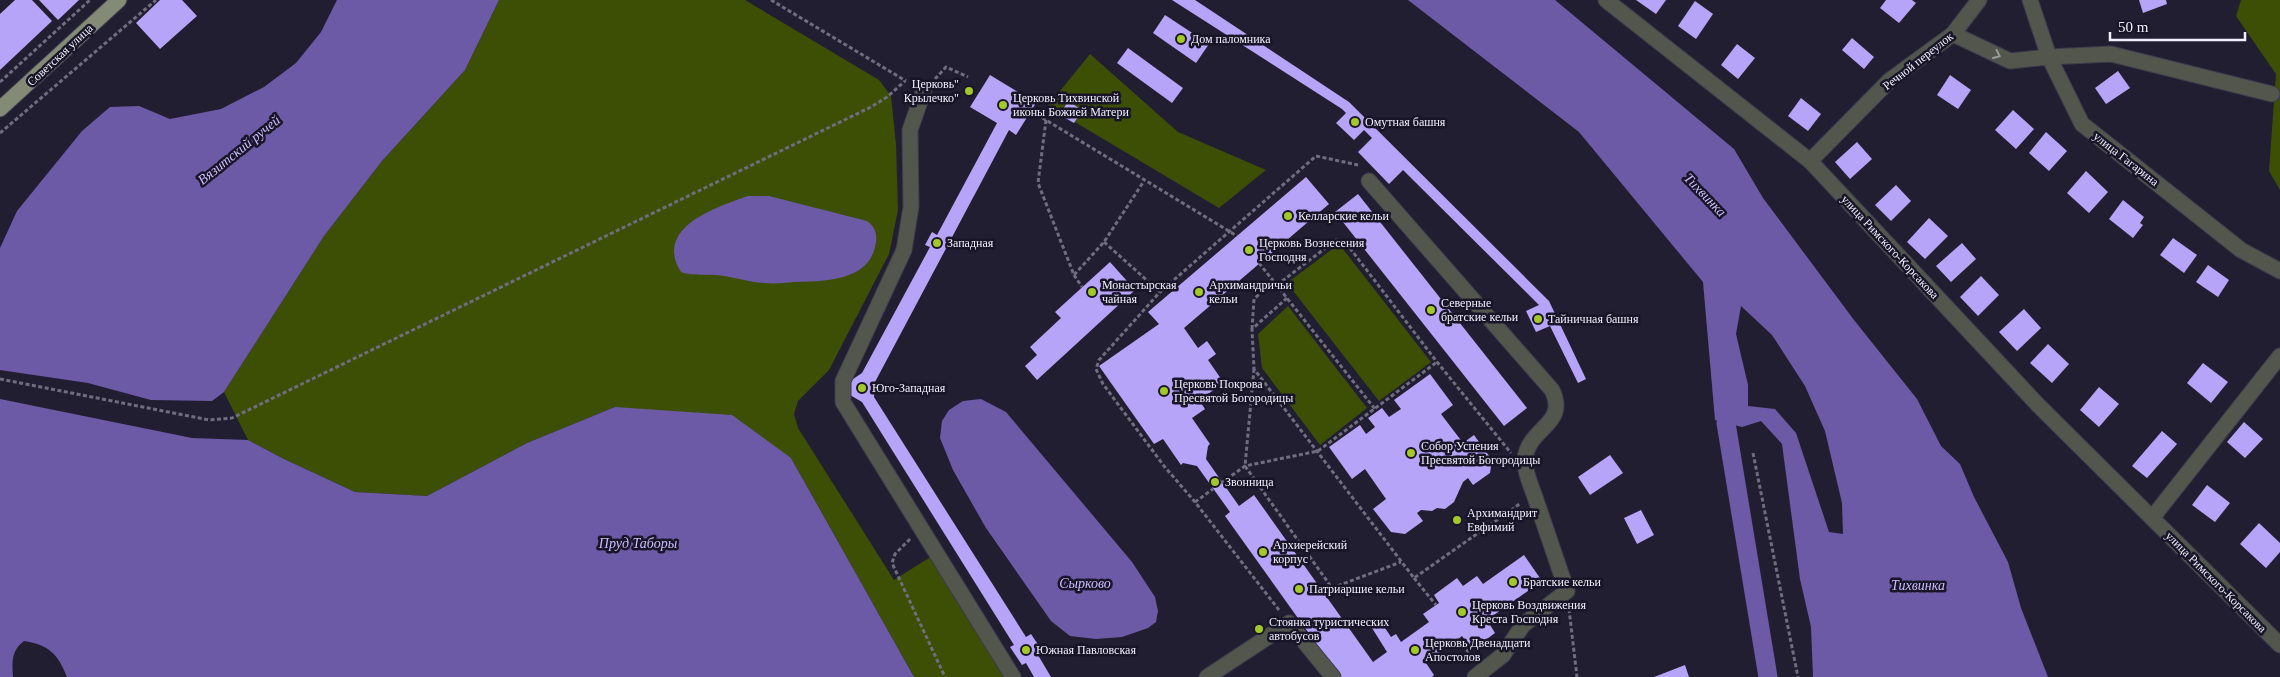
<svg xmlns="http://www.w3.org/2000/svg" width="2280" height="677" viewBox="0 0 2280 677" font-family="'Times New Roman',serif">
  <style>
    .green { fill: #3d4e05 }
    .water { fill: #6d5aa7; fill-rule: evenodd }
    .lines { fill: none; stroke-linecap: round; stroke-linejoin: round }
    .canal { stroke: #6d5aa7; stroke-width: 19 }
    .building { fill: #b6a4f8 }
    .minor-casing { stroke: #3f3b4e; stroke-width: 17 }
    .major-casing { stroke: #3f3b4e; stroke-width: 17 }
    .path { stroke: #706d7f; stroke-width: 3; stroke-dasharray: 4 2.5; stroke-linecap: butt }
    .minor { stroke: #52564c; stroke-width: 15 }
    .major { stroke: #838a75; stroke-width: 15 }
    .oneway { stroke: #9a9b9c }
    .poi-dot { fill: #a2c927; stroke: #191528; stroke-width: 2 }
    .labels { text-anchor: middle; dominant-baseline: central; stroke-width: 5; stroke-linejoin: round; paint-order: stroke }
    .poi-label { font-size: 12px; fill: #f1effd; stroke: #191528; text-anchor: start }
    .street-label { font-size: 12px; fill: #f1effd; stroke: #191528 }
    .water-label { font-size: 14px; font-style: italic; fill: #c9bdfd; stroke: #191528 }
  </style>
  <rect width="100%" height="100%" fill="#221e32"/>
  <g class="green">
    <path d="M 499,0 L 745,0 L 879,80 L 891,96 L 896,144 L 898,210 L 889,254 L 829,370 L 798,401 L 794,414 L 798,428 L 894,580 L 932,556 L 1003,677 L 914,677 L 791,458 L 615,407 L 527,443 L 427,496 L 355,492 L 284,459 L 248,440 L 224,392 L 324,236 L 382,161 L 465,70 Z"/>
    <path d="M 2241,0 L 2280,0 L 2280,190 L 2269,171 L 2276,74 L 2236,16 Z"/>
    <path d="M 1090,54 L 1178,132 L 1266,170 L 1219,208 L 1048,106 Z"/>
    <path d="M 1339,244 L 1431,362 L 1379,401 L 1287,283 Z"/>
    <path d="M 1288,306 L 1367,408 L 1320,445 L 1262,368 L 1258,334 Z"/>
  </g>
  <g class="water">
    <path d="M 337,0 L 499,0 L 465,70 L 382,161 L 324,236 L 224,392 L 212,401 L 151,400 L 88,383 L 0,370 L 0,248 L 17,211 L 82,131 L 110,107 L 139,106 L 170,119 L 221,109 L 264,87 L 296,63 L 321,32 Z"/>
    <path d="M 1408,0 L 1555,0 L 1734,149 L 1763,198 L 1854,320 L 1917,399 L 1941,446 L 1960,464 L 1974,497 L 2008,562 L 2021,608 L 2048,677 L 1813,677 L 1811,627 L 1800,579 L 1782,444 L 1761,421 L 1742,427 L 1715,420 L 1703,282 L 1579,132 ZM 1741,306 L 1772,335 L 1805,386 L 1825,431 L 1842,503 L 1843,534 L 1829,532 L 1796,433 L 1775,409 L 1748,406 L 1748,385 L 1736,334 Z"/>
    <path d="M 748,196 L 769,196 L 867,221 C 876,227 878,236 875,247 C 867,282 823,281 794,282 C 784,283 774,284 764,283 C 747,282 731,276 715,275 C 702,274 693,276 681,272 C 653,228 716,207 748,196 Z"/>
    <path d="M 0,399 L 192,438 L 248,440 L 284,459 L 355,492 L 427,496 L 527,443 L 615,407 L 732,415 L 791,458 L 914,677 L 67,677 C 58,654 49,645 24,641 C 11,651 12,662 13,677 L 0,677 Z"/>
    <path d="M 981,399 L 1006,412 L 1132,562 L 1155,597 L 1158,611 L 1156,622 L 1148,628 L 1122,637 L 1096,639 L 1070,636 L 1051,621 L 986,528 L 953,470 L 940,438 L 942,421 L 949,410 L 963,401 Z"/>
  </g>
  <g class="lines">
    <path class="canal" d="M 1726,423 L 1768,677"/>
  </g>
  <g class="building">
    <path d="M 15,0 L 32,0 L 52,21 L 0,70 L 0,14 Z"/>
    <path d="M 39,0 L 79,0 L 58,20 Z"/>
    <path d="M 160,0 L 182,0 L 197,16 L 160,49 L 136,23 Z"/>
    <path d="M 1172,0 L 1195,0 L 1349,102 L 1549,301 L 1586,379 L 1578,383 L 1550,326 L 1536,332 L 1526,311 L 1539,305 L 1403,170 L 1389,184 L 1358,152 L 1372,138 L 1364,130 L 1354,140 L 1336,123 L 1346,113 L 1342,109 Z"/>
    <path d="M 1636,0 L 1666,0 L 1656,14 Z"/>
    <path d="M 1886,0 L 1912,0 L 1916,3 L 1899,23 L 1880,8 Z"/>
    <path d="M 2139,0 L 2166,0 L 2167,4 L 2143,13 Z"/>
    <path d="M 1695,1 L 1713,14 L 1696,39 L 1678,26 Z"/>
    <path d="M 1165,15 L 1209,44 L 1196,63 L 1153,33 Z"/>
    <path d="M 1852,38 L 1874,57 L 1864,69 L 1842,50 Z"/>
    <path d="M 1737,44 L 1755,58 L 1738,79 L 1721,65 Z"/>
    <path d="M 1128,48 L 1183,88 L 1172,103 L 1117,63 Z"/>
    <path d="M 2118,71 L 2130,88 L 2106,104 L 2095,88 Z"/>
    <path d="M 990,75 L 1036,103 L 1016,135 L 1009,130 L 875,382 L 874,397 L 1026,637 L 1031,634 L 1043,652 L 1038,655 L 1051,677 L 1034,677 L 1026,663 L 1022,665 L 1010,647 L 1014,645 L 862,402 L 850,395 L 850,381 L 862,373 L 930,247 L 925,245 L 932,232 L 937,235 L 997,123 L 970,107 Z"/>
    <path d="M 1950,75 L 1971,90 L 1958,109 L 1937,95 Z"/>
    <path d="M 1801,98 L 1821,114 L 1808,131 L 1788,116 Z"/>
    <path d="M 1068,101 L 1082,110 L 1074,123 L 1060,115 Z"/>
    <path d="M 2013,110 L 2034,129 L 2016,149 L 1995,130 Z"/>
    <path d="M 2046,132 L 2067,151 L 2049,171 L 2029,153 Z"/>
    <path d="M 1857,142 L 1872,159 L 1850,179 L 1835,162 Z"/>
    <path d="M 2086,171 L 2108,192 L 2089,213 L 2067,193 Z"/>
    <path d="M 1306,177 L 1329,204 L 1184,328 L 1198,348 L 1207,341 L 1216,354 L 1208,360 L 1224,383 L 1199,400 L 1205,409 L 1192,418 L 1210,444 L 1208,446 L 1206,459 L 1239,506 L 1254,495 L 1373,662 L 1387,652 L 1372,628 L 1381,622 L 1391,637 L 1396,634 L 1401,642 L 1429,622 L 1423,614 L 1439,603 L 1434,595 L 1457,578 L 1463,586 L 1477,576 L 1483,584 L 1524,555 L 1542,581 L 1487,620 L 1495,633 L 1472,650 L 1462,636 L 1426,663 L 1434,675 L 1432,677 L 1340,677 L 1225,516 L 1230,512 L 1197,466 L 1183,463 L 1181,465 L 1163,439 L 1154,444 L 1099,366 L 1159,324 L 1148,312 Z"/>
    <path d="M 1896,185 L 1911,201 L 1891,221 L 1875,205 Z"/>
    <path d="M 1358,194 L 1527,408 L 1504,426 L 1335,212 Z"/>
    <path d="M 2123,200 L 2144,217 L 2140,223 L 2143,225 L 2133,238 L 2109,219 Z"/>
    <path d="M 1929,218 L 1948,236 L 1925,259 L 1907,242 Z"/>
    <path d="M 2173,238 L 2197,255 L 2184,273 L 2160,255 Z"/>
    <path d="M 1962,243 L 1976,259 L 1951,282 L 1936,266 Z"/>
    <path d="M 1110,262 L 1135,290 L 1037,380 L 1025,366 L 1037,355 L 1030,347 L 1061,318 L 1055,312 Z"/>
    <path d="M 2208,265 L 2229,280 L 2218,297 L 2196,282 Z"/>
    <path d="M 1981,276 L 1999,295 L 1978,316 L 1960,297 Z"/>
    <path d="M 2024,309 L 2041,328 L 2017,351 L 1999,332 Z"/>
    <path d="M 2048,344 L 2069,364 L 2052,383 L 2030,363 Z"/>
    <path d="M 2203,363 L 2228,382 L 2211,403 L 2187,383 Z"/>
    <path d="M 1430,374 L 1453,405 L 1441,414 L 1463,443 L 1474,435 L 1492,460 L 1490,473 L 1473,485 L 1468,478 L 1463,482 L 1454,502 L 1445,509 L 1437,508 L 1432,511 L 1421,510 L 1417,513 L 1423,521 L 1405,534 L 1391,532 L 1373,509 L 1386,499 L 1365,469 L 1352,479 L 1329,447 L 1360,425 L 1366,434 L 1375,427 L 1368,418 L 1382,408 L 1389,417 L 1401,409 L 1394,400 Z"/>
    <path d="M 2099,387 L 2119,404 L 2099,427 L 2080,410 Z"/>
    <path d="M 2244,422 L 2263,439 L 2245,458 L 2227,442 Z"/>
    <path d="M 2162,431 L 2177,444 L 2147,478 L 2132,466 Z"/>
    <path d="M 1610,455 L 1623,473 L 1590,495 L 1578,477 Z"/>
    <path d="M 2207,485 L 2230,503 L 2215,522 L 2192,505 Z"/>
    <path d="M 1641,510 L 1654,535 L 1637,544 L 1624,518 Z"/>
    <path d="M 2259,523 L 2280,543 L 2280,552 L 2266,568 L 2240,544 Z"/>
    <path d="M 1685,665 L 1689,677 L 1654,677 Z"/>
  </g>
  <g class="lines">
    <g class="minor-casing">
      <g id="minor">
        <path d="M 1606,0 L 1810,161 L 2038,405 L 2280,645"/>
        <path d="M 2030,0 L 2049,57 L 2082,124 L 2241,250 L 2280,271"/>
        <path d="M 1953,34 L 2010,61 L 2049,57 L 2111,54 L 2272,94"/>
        <path d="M 924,90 L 910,130 L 911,207 L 904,250 L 843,381 L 843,402 L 1013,677"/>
        <path d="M 1810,161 L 1890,80 L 1953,34 L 1979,0"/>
        <path d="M 1369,181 L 1552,390 C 1569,425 1528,427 1525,459 C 1524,471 1532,488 1536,500 C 1546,530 1557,561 1567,591 L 1523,625 L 1503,655 L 1475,677"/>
        <path d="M 2152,518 L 2280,356"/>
        <path d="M 1207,677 L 1289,623 L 1333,677"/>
      </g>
    </g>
    <g class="major-casing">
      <path id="major" d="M 0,109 L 119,0"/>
    </g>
    <g class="path">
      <path d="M 771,0 L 906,81"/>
      <path d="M 935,79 L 946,67 L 968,77"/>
      <path d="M 0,82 L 90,0"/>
      <path d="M 1031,111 L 1237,236"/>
      <path d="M 1046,120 L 1038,183 L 1074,275 L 1104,242 L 1144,181"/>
      <path d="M 0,133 L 156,0"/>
      <path d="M 1104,242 L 1160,292"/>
      <path d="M 1259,263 L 1375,409"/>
      <path d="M 1074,275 L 1082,287"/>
      <path d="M 1277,285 L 1336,240 L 1346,243 L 1437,362 L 1511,453"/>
      <path d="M 1287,298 L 1252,329 L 1254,369 L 1414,578 L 1521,503"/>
      <path d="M 1252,329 L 1254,299 L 1273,281"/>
      <path d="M 1254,369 L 1245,466 L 1332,588 L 1401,562"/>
      <path d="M 0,379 L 209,420 L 232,418 L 871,107 L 887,97 L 905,81"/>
      <path d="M 1753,453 L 1798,677"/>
      <path d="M 1221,483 L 1245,466 L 1318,451 L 1437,362"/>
      <path d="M 1195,502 L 1213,489"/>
      <path d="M 910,539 L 895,554 L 892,563 L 945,677"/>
      <path d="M 1414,578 L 1436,605"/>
      <path d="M 1569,609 L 1577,677"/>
      <path d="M 1279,610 L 1195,502 L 1164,466 L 1103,384 L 1096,369 L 1099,360 L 1160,292 L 1316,156 L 1358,165"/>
      <path d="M 1459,639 L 1473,659"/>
    </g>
    <use href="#minor" class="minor"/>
    <use href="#major" class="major"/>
  </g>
  <defs><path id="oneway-chevron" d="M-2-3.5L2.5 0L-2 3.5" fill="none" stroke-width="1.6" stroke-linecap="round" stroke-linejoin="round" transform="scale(1.25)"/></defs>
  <use class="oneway" href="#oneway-chevron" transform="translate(1997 55) rotate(25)"/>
  <g class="poi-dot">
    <circle cx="1181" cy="39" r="5"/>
    <circle cx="969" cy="91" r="5"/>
    <circle cx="1003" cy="105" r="5"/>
    <circle cx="1355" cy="122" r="5"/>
    <circle cx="1288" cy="216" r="5"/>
    <circle cx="937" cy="243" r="5"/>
    <circle cx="1249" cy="250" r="5"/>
    <circle cx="1092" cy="292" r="5"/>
    <circle cx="1199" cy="292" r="5"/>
    <circle cx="1431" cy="310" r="5"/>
    <circle cx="1538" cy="319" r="5"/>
    <circle cx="862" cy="388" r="5"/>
    <circle cx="1164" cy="391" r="5"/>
    <circle cx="1411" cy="453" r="5"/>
    <circle cx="1215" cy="482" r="5"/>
    <circle cx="1457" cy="520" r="5"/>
    <circle cx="1263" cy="552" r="5"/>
    <circle cx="1513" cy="582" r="5"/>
    <circle cx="1299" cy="589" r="5"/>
    <circle cx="1462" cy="612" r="5"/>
    <circle cx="1259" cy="629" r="5"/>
    <circle cx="1026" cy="650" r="5"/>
    <circle cx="1415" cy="650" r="5"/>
  </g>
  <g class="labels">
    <g class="poi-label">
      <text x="1191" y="39">Дом паломника</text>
      <text x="959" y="84" text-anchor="end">Церковь"<tspan x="959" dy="14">Крылечко"</tspan></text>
      <text x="1013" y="98">Церковь Тихвинской<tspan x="1013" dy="14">иконы Божией Матери</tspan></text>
      <text x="1365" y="122">Омутная башня</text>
      <text x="1298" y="216">Келларские кельи</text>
      <text x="947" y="243">Западная</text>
      <text x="1259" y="243">Церковь Вознесения<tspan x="1259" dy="14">Господня</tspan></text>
      <text x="1102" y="285">Монастырская<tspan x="1102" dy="14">чайная</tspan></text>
      <text x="1209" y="285">Архимандричьи<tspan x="1209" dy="14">кельи</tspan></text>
      <text x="1441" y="303">Северные<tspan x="1441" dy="14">братские кельи</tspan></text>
      <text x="1548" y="319">Тайничная башня</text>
      <text x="1174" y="384">Церковь Покрова<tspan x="1174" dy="14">Пресвятой Богородицы</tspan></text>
      <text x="872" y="388">Юго-Западная</text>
      <text x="1421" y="446">Собор Успения<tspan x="1421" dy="14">Пресвятой Богородицы</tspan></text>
      <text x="1225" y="482">Звонница</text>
      <text x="1467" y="513">Архимандрит<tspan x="1467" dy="14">Евфимий</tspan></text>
      <text x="1273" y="545">Архиерейский<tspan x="1273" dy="14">корпус</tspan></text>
      <text x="1523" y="582">Братские кельи</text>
      <text x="1309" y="589">Патриаршие кельи</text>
      <text x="1472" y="605">Церковь Воздвижения<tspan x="1472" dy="14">Креста Господня</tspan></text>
      <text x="1269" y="622">Стоянка туристических<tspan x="1269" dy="14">автобусов</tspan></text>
      <text x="1425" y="643">Церковь Двенадцати<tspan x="1425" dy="14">Апостолов</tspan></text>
      <text x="1036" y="650">Южная Павловская</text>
    </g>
    <g class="street-label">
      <text transform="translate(60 55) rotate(-43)">Советская улица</text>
      <text transform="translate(1918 61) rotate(-38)">Речной переулок</text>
      <text transform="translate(2126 159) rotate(38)">улица Гагарина</text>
      <text transform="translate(1890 247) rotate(47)">улица Римского-Корсакова</text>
      <text transform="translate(2216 582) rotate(45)">улица Римского-Корсакова</text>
    </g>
    <g class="water-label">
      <text transform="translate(239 150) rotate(-39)">Вязитский ручей</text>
      <text transform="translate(1705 195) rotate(46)">Тихвинка</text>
      <text x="638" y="543">Пруд Таборы</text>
      <text x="1085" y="583">Сырково</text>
      <text x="1918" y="585">Тихвинка</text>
    </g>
  </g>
  <path d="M2110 32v8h135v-8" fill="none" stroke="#f1effd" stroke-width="2.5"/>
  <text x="2118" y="32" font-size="15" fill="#f1effd" stroke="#191528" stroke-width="4" paint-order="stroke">50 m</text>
</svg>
